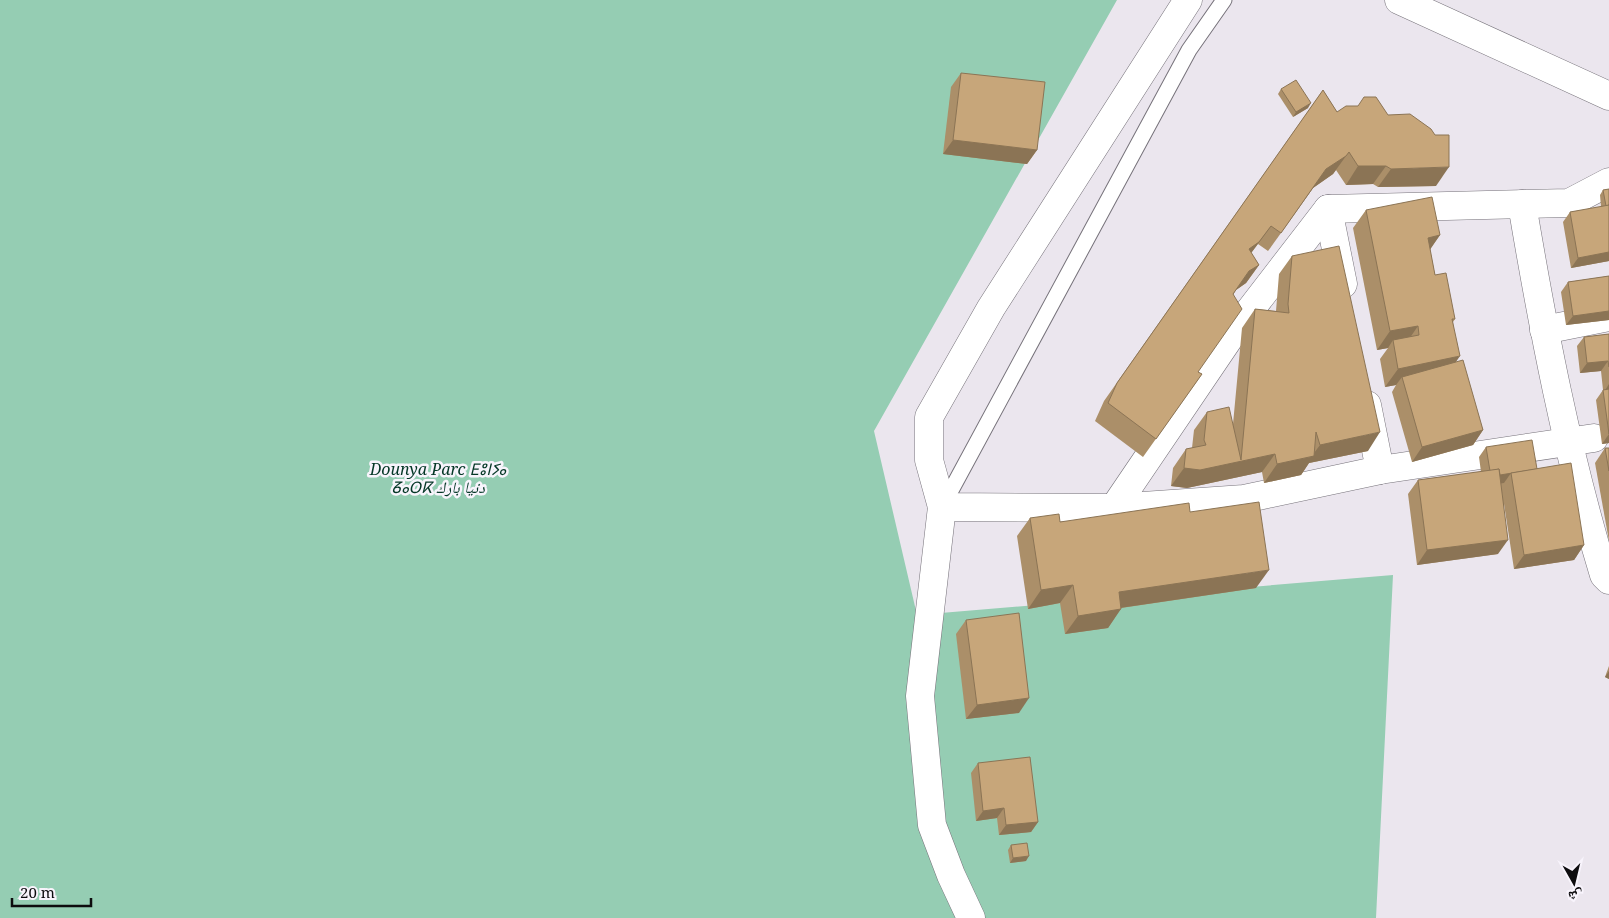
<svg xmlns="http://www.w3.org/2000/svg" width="1609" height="918" viewBox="0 0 1609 918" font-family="'Noto Serif','Noto Naskh Arabic','Noto Sans Tifinagh',serif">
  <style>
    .green { fill: #95cdb3 }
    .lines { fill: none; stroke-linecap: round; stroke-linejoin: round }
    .service-casing { stroke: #76727a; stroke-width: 17 }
    .minor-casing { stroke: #76727a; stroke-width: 29 }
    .secondary-casing { stroke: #76727a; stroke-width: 29 }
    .service { stroke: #fff; stroke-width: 15 }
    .minor { stroke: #fff; stroke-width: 28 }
    .secondary { stroke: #fff; stroke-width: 28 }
    .wall { fill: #ab8f69 }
    .shaded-wall { fill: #8b7455 }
    .building { fill: #c7a67a; stroke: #8b7455 }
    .labels { text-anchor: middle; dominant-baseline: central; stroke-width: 5; stroke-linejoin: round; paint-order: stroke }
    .park-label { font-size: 16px; font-style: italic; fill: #043726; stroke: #f8f4fc }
  </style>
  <rect width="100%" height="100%" fill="#ebe6ee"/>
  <path class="green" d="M 0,0 L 1117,0 L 874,431 L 917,615 L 1393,575 L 1376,918 L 0,918 Z"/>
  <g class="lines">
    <g class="service-casing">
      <path id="service" d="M 942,507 L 1189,50 L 1224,0"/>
    </g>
    <g class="minor-casing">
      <g id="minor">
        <path d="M 1188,0 L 991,308 L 929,417 L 929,460 L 942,507 L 1114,508 L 1244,499 L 1380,470 L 1594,438"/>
        <path d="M 1522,204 C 1543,329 1567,454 1604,575 L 1609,580"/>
        <path d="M 1328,209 L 1343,284"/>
        <path d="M 1544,330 L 1609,317"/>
        <path d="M 1367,405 L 1380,470"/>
        <path d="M 942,507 L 920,696 L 932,825 L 951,875 L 971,918"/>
        <path d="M 1114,508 L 1234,331 L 1328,209 L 1569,203 L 1609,182"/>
      </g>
    </g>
    <g class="secondary-casing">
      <path id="secondary" d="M 1399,0 L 1609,96"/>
    </g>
    <use href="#service" class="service"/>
    <use href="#minor" class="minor"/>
    <use href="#secondary" class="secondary"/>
  </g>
  <g class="wall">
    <path d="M 961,73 L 1037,150 L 1027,164 L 943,154 L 951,87 Z"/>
    <path d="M 1281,89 L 1308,108 L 1293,117 L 1278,94 Z"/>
    <path d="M 1323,90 L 1337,112 L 1436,186 L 1378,187 L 1373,184 L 1346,185 L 1336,170 L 1333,174 L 1313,188 L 1268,251 L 1258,244 L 1251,253 L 1259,265 L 1246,283 L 1236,290 L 1233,295 L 1198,372 L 1202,374 L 1143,457 L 1095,421 L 1104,401 Z"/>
    <path d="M 1609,189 L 1609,261 L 1571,268 L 1563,222 L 1570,212 L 1601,207 L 1600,195 L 1603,190 Z"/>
    <path d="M 1366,210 L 1440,235 L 1430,249 L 1435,275 L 1455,319 L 1453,322 L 1456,362 L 1483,430 L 1473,445 L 1412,462 L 1392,392 L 1396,385 L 1385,387 L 1380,359 L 1388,348 L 1377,350 L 1353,228 Z"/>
    <path d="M 1292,256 L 1368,451 L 1309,463 L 1301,475 L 1264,483 L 1262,472 L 1187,488 L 1171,486 L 1173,468 L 1186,449 L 1192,448 L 1194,430 L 1207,412 L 1233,424 L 1242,328 L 1255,309 L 1276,311 L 1279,274 Z"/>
    <path d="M 1609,276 L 1609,320 L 1566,325 L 1561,292 L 1568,282 Z"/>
    <path d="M 1609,334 L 1609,443 L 1602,444 L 1596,400 L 1603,390 L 1601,371 L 1580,373 L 1577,346 L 1584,337 Z"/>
    <path d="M 1486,447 L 1537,469 L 1584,545 L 1574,560 L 1514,569 L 1504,504 L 1498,554 L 1417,565 L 1408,494 L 1418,480 L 1481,472 L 1479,457 Z"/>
    <path d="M 1605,448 L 1609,448 L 1609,541 L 1595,463 Z"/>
    <path d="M 1190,512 L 1256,588 L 1121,608 L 1108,628 L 1065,634 L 1060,603 L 1028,609 L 1017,536 L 1030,518 L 1060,522 Z"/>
    <path d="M 966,620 L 1019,713 L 966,719 L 956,634 Z"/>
    <path d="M 1609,666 L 1609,679 L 1605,677 Z"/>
    <path d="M 978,763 L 1038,822 L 1031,832 L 999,835 L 997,818 L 976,821 L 971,773 Z"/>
    <path d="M 1011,845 L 1026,861 L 1010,863 L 1008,850 Z"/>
  </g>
  <g class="shaded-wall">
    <path d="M 1311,103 L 1308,108 L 1293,117 L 1296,112 Z"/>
    <path d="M 953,140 L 1037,150 L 1027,164 L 943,154 Z"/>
    <path d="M 1346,156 L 1333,174 L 1313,188 L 1268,251 L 1326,169 Z"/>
    <path d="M 1358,166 L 1386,166 L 1373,184 L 1346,185 Z"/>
    <path d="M 1449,167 L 1436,186 L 1378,187 L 1391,169 Z"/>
    <path d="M 1271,226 L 1246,260 L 1249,249 Z"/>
    <path d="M 1440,235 L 1427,254 L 1428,238 Z"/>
    <path d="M 1609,252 L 1609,261 L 1571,268 L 1578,258 Z"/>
    <path d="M 1259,265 L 1246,283 L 1236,290 L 1249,271 Z"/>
    <path d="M 1609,311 L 1609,320 L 1566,325 L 1573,316 Z"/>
    <path d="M 1418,326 L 1405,345 L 1393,340 L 1388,348 L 1377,350 L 1390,331 Z"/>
    <path d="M 1460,356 L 1447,375 L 1402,377 L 1396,385 L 1385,387 L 1398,369 Z"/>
    <path d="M 1608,361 L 1601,371 L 1580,373 L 1587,363 Z"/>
    <path d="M 1609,384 L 1609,391 L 1604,392 Z"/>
    <path d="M 1483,430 L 1473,445 L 1412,462 L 1422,447 Z"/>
    <path d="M 1380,432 L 1368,451 L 1309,463 L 1301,475 L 1264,483 L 1277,464 L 1311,457 L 1320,445 Z"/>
    <path d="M 1609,434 L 1609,443 L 1602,444 Z"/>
    <path d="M 1275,454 L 1262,472 L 1187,488 L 1171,486 L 1184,468 Z"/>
    <path d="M 1511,473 L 1504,483 L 1489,485 L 1496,476 Z"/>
    <path d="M 1508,540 L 1498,554 L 1417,565 L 1427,550 Z"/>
    <path d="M 1584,545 L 1574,560 L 1514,569 L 1524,555 Z"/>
    <path d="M 1269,570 L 1256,588 L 1106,610 L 1119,592 Z"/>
    <path d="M 1073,585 L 1060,603 L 1028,609 L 1041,590 Z"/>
    <path d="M 1121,609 L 1108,628 L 1065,634 L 1078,616 Z"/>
    <path d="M 1609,671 L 1609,679 L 1605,677 Z"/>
    <path d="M 1029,698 L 1019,713 L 966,719 L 977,705 Z"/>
    <path d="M 1004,808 L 997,818 L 976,821 L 983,811 Z"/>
    <path d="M 1038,822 L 1031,832 L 999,835 L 1006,825 Z"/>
    <path d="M 1029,856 L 1026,861 L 1010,863 L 1013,858 Z"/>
  </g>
  <g class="building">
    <path d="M 961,73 L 1045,82 L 1037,150 L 953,140 Z"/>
    <path d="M 1296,80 L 1311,103 L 1296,112 L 1281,89 Z"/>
    <path d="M 1323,90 L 1337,112 L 1346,106 L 1358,106 L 1364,97 L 1376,97 L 1388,115 L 1410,114 L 1431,129 L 1435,135 L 1449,135 L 1449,167 L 1391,169 L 1386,166 L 1358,166 L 1349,152 L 1346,156 L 1326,169 L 1281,233 L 1271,226 L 1259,242 L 1249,249 L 1259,265 L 1249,271 L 1233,294 L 1242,309 L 1198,372 L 1202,374 L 1156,439 L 1108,403 L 1117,383 Z"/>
    <path d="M 1609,189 L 1609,205 L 1606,206 L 1603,190 Z"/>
    <path d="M 1432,197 L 1440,235 L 1428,238 L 1435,275 L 1446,273 L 1455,319 L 1452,319 L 1460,356 L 1398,369 L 1393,340 L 1419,335 L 1418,326 L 1390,331 L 1366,210 Z"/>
    <path d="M 1609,205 L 1609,252 L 1578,258 L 1570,212 Z"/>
    <path d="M 1339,246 L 1380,432 L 1320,445 L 1316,432 L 1314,456 L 1277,464 L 1275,454 L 1200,470 L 1184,468 L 1186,449 L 1206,445 L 1204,440 L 1207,412 L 1229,407 L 1241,460 L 1255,309 L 1289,313 L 1288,304 L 1292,256 Z"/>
    <path d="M 1609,276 L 1609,311 L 1573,316 L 1568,282 Z"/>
    <path d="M 1609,334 L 1609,367 L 1608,361 L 1587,363 L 1584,337 Z"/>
    <path d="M 1463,360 L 1483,430 L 1422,447 L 1402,377 Z"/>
    <path d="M 1609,389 L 1609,434 L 1603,390 Z"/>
    <path d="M 1532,440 L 1537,469 L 1500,475 L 1499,469 L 1490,471 L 1486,447 Z"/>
    <path d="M 1605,448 L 1609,448 L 1609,471 Z"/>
    <path d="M 1571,463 L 1584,545 L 1524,555 L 1511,473 Z"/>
    <path d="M 1499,469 L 1508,540 L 1427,550 L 1418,480 Z"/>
    <path d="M 1259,502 L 1269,570 L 1119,592 L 1121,609 L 1078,616 L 1073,585 L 1041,590 L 1030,518 L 1059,514 L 1060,522 L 1189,503 L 1190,512 Z"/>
    <path d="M 1019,613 L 1029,698 L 977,705 L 966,620 Z"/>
    <path d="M 1030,757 L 1038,822 L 1006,825 L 1004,808 L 983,811 L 978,763 Z"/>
    <path d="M 1027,843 L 1029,856 L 1013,858 L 1011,845 Z"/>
  </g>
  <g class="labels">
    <g class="park-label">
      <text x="438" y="469">Dounya Parc ⴹⵓⵏⵢⴰ<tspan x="438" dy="18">ⵒⴰⵔⴽ دنيا بارك</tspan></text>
    </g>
  </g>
  <g transform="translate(1574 883) rotate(172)" stroke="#f8f4fc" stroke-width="4" paint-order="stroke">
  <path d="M0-4L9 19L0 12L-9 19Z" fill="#0d0c0e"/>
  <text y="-8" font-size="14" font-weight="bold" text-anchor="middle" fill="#0d0c0e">ش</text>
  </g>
  <path d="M12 898v8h79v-8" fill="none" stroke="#0d0c0e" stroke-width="2.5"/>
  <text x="20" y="898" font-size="15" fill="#0d0c0e" stroke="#f8f4fc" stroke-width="4" paint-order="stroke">20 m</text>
</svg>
